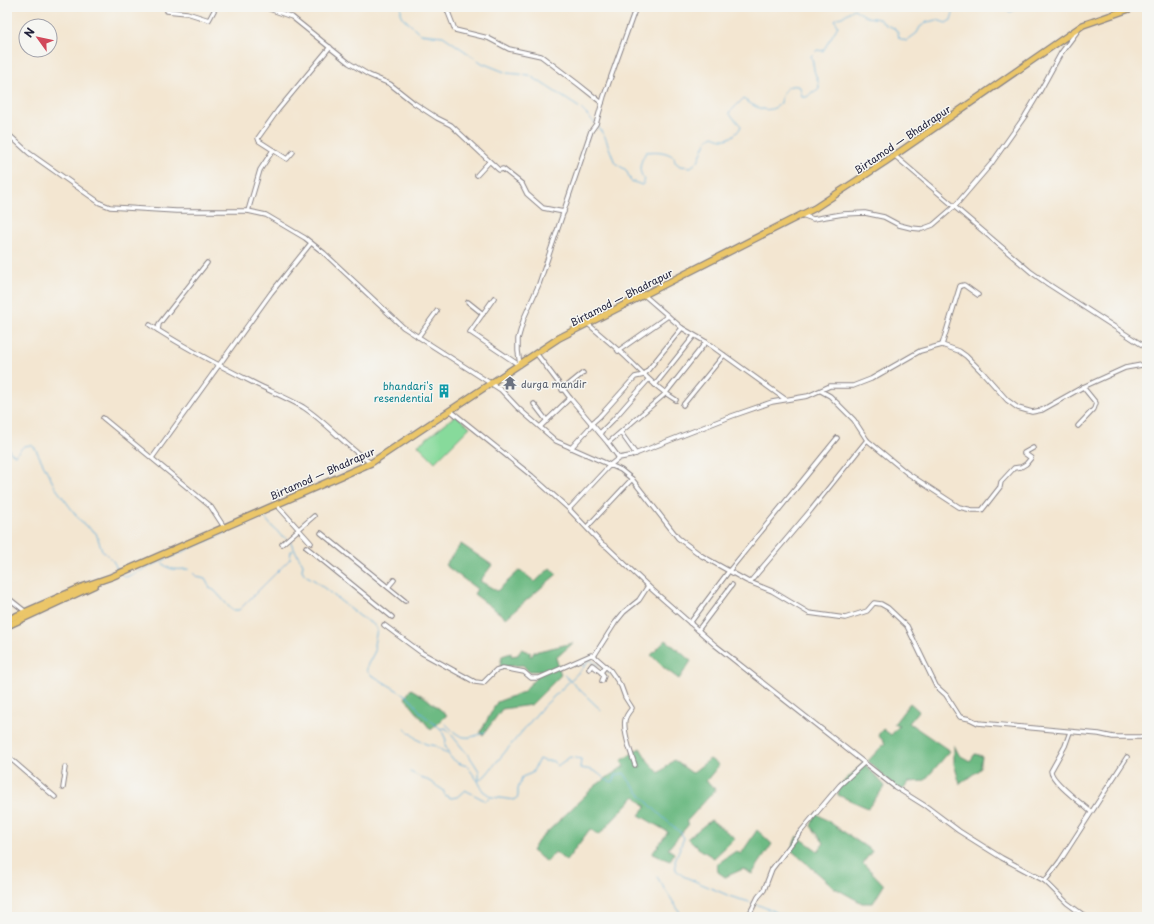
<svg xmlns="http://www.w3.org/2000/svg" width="1154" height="924" viewBox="0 0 1154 924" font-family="'Playpen Sans',sans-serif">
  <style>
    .green { fill: #87da9b; stroke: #547e6b }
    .forest { fill: #6dba83; stroke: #486e5f }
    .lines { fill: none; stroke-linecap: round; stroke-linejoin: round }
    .stream { stroke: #63afdc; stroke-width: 1 }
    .minor-casing { stroke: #8a8486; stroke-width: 5.5 }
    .primary-casing { stroke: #8a8486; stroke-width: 8 }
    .minor { stroke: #fff; stroke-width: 3.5 }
    .primary { stroke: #ebc669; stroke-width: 5.5 }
    .labels { text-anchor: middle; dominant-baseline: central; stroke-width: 3; stroke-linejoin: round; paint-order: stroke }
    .street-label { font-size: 10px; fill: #22223b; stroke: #f6f6f2 }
    .worship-label { font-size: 10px; fill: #5b616d; stroke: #f6f6f2; text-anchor: start }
    .culture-label { font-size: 10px; fill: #0d838f; stroke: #f6f6f2; text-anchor: end }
  </style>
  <rect width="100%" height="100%" fill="#f6f6f2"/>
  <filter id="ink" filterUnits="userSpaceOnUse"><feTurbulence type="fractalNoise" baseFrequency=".025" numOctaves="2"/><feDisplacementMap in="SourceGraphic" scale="8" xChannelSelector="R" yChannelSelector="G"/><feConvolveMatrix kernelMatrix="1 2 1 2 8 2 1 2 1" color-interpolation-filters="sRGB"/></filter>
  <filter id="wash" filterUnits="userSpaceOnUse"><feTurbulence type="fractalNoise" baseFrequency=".012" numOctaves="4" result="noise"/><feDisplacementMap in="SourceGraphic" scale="16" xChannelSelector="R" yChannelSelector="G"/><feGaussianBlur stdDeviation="0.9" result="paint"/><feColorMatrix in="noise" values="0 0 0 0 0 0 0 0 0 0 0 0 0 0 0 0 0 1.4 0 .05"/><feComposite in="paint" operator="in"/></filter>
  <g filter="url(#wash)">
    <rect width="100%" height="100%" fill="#f3e6d1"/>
    <path class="green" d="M 456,415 L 470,427 L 435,462 L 418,445 Z"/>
    <g class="forest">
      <path d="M 461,544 L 492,565 L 480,581 L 497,591 L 520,570 L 535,582 L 550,568 L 557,574 L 506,618 L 474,594 L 477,589 L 445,565 Z"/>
      <path d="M 666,640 L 691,661 L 679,679 L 664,668 L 651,655 Z"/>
      <path d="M 573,643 L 556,658 L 561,675 L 531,705 L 502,709 L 483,735 L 480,733 L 497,702 L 523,692 L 542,671 L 528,671 L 523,665 L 500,667 L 502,656 L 511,653 L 511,656 L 518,655 L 521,649 L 531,653 L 529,655 L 532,656 L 534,652 Z"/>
      <path d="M 411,689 L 426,698 L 447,715 L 431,730 L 405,698 Z"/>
      <path d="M 910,703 L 919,711 L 909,723 L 950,751 L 924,781 L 909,782 L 902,791 L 895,787 L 868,761 L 885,743 L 878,735 L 883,729 L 891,735 L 899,726 L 894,724 Z"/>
      <path d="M 954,745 L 959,755 L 970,761 L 975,754 L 982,756 L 980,769 L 960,784 L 954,764 Z"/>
      <path d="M 640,748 L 648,761 L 659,773 L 674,760 L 692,773 L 710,759 L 719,765 L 706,781 L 716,789 L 686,822 L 689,824 L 668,849 L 674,853 L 670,861 L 652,854 L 668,832 L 639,815 L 646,807 L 635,796 L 599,835 L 590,829 L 566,861 L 555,852 L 547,862 L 532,851 L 538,841 L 595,786 L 624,766 L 621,761 Z"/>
      <path d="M 864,763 L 885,786 L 868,808 L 838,795 L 840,785 Z"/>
      <path d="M 816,813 L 872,851 L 863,863 L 884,885 L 873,903 L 862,903 L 835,888 L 791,850 L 797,836 L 818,851 L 824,843 L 811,826 Z"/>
      <path d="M 711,820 L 735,838 L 714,858 L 698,848 L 688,838 Z"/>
      <path d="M 757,830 L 772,844 L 752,874 L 743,869 L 725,877 L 718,872 L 717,864 L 736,851 L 741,854 Z"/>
    </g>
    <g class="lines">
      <g class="stream">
        <path d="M 401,7 L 401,16 L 421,34 L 443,36 L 482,63 L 507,73 L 529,75 L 580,108 L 595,123"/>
        <path d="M 1004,7 L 1010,12 L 1015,10 L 1017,7"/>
        <path d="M 597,125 L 605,137 L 615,163 L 626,170 L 631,181 L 642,185 L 645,180 C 637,170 640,163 646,152 C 657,151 665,151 674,157 L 675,162 L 680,166 L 691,167 L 698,161 L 707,140 L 713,136 C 716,137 720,139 723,139 C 730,140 739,132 741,126 L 729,113 L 743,99 C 756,107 768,116 781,103 C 781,92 788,82 800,87 L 802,97 C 808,98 809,95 812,92 L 817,91 L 819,89 C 819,83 818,81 816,76 C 813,70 814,63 811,56 L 817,50 L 823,51 L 838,26 L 835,20 L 837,18 L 842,17 L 854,9 L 867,17 L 879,19 L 886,25 L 894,28 L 898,33 L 899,38 L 906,41 L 917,33 L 920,27 L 927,22 L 937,20 L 946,23 L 951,20 L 955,7"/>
        <path d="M 7,444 L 10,452 L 15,455 L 24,446 L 31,445 L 35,448 L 55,487 L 82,523 L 96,533 L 102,550 L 113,561 L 117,568 L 120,571"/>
        <path d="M 162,562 C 168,572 179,569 189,569 L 197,577 L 205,579 L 210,588 L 215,591 L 232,610 L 239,610 L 290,559 L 291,551 L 293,551"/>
        <path d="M 122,575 L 126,577 L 263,516 C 267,519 267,521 270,524 C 273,529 278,530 280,535 C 292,540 290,543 296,552 C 298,556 301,560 303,564 L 302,570 L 305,575 L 314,580 L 361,617 L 373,624 L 377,629 L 374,645 L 375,651 L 367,666 L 367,671 L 370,674 L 410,698 L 421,713 L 441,729 L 446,740 L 445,745 L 450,757 L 458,763 L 467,766 L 478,781 L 483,791 L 492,797 L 515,800 L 518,796 L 518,789 L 522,777 L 532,773 L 539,759 L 545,761 L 553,761 L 557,766 L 570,757 L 581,759 L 580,768 C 585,769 591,769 596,772 C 604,777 603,780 613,782 L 616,775 L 624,773 C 639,797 660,815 681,833 L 684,838 L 675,860 L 676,870 L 683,876 L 732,897 L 753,903"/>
        <path d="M 579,662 L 584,667 L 589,659 L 602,668"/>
        <path d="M 605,670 L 610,674"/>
        <path d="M 564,675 L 601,710"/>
        <path d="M 445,723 C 460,739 465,741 485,732"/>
        <path d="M 404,728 L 418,740 L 426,744 L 436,746 L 447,754"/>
        <path d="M 441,729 L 446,728 L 472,760 L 479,771 L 479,780"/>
        <path d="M 410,772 L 429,781 L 443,790 L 445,795 L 451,798 L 457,797 L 465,790 L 486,801 L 491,797"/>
        <path d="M 479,780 L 485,776 L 540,710 L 582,669 L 584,667"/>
        <path d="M 657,877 L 683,917"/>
        <path d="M 756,904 L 788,917"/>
      </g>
    </g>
  </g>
  <g filter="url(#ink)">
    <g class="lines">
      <g class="minor-casing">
        <g id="minor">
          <path d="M 264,7 L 292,17 L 349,63 L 369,75 L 390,84 L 414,103 L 437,118 L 451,125 L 499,170 L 503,169 L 522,184 L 527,194 L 543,208 L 564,212"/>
          <path d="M 446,7 L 455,30 L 488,38 L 509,49 L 541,56 L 578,84 L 602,103"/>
          <path d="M 167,11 L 187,13 L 209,20 L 216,7"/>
          <path d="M 7,133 L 29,153 L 100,203 L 110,207 L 176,211 L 248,211 L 266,215 L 305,238 L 324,253 L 403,327 L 501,390 L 518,408 L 556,441 L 610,465 L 619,458 L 630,456 L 732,416 L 772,402 L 808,396 L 830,386 L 853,386 L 871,379 L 920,351 L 942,345 L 959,351 L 966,356 L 984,374 L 1007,400 L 1018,408 L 1032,412 L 1042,410 L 1083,387 L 1125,368 L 1147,364"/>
          <path d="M 273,150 L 287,159 L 293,152"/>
          <path d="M 895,156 L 1031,272 L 1048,284 L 1147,348"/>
          <path d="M 477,175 L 489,162"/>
          <path d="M 248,211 L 260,170 L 273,150 L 259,141 L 258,138 L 278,110 L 330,47"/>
          <path d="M 802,215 L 813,219 L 843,214 L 865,213 L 884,217 L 899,225 L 911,228 L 922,229 L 933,225 L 955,206 L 991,164 L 1025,116 L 1040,91 L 1061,53 L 1079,29"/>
          <path d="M 494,298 L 470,332 L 519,365"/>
          <path d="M 468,302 L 483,314"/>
          <path d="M 588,324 C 601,335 614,346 627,358 C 643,373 657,389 676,400"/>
          <path d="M 150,325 C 183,347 218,365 254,383 C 270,391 287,398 303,407 C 328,423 346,447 371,463"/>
          <path d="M 158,330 L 159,324 L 207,263"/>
          <path d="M 418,337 L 437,311"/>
          <path d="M 706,342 L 785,399"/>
          <path d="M 942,345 L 960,286 L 964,285 L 978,295"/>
          <path d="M 618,351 L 668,316"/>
          <path d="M 536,353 L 570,398 L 541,426"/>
          <path d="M 520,365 L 518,351 L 518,339 L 524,318 L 539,284 L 591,131 L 596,124 L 604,96 L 636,7"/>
          <path d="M 655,385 L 694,336"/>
          <path d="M 562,390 L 583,373"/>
          <path d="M 821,391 L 830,396 L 854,420 L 867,440 L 907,473 L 959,507 L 972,510 L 982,510 L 1000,487 L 1001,482 L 1014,468 L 1021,467 L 1026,464 L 1031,458 L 1024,453 L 1033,448"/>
          <path d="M 570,398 L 608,443 L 619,458"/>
          <path d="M 534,404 L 547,421"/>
          <path d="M 683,405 L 724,355"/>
          <path d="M 451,411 L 532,476 L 569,509 L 602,544 L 607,547 L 648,586 L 715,645 L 895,787 L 927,807 L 959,831 L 1002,858 L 1045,881 L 1067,903 L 1086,917"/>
          <path d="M 103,418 L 211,507 L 224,527"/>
          <path d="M 591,424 L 599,417 L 635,377 L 644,375 L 682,328"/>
          <path d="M 1078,426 L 1094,409 L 1096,403 L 1083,387"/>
          <path d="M 600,433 L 613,420 L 648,380"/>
          <path d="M 621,433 L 636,454"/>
          <path d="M 608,443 L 665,394 L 706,342 L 682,328 L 644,295"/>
          <path d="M 571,448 L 592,425"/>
          <path d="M 152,458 L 271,293 L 311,243"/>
          <path d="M 276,504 L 311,543"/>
          <path d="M 569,509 L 610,465 L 621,470 L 632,479 L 678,538 L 702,556 L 747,581 L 772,591 L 809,613 L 845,618 L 867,611 L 874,603 L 881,604 L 888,608 L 907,626 L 936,686 L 946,695 L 960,717 L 970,719 L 978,723 L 1099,734 L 1113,737 L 1147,737"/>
          <path d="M 587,527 L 632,479"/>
          <path d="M 321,533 L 405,601"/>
          <path d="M 282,544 L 314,516"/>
          <path d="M 306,547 L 392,617"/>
          <path d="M 750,582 L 811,510 L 867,440"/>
          <path d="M 388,587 L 394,580"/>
          <path d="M 7,597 L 26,612"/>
          <path d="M 690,623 L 729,571 L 837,438"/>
          <path d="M 384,625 L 422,653 L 475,682 L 483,683 L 496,670 L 503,668 L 524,672 L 531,678 L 539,678 L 591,655 L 594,656 L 610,670 L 621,686 L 625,697 L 632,708 C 629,712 626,715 625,720 C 623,731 631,754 635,765"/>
          <path d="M 698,630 L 732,585"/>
          <path d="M 594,656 L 615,623 L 624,612 L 639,600 L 648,586"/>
          <path d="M 589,669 L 592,665 L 601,672"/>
          <path d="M 602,681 L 604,676 L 601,672 L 606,666"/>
          <path d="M 1070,732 L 1065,746 L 1051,771 C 1051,781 1082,804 1091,812"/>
          <path d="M 12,760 L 55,797"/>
          <path d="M 63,788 L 65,775 L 64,774 L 65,767"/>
          <path d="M 1045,881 L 1060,861 L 1127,757"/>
          <path d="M 748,917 L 758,897 L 764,890 L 772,869 L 802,830 L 840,785 L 864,763"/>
        </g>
      </g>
      <g class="primary-casing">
        <g id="primary">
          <path d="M 7,620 L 82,587 L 111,577 L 371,463 L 559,338 L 815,208 L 885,162 L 1083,25 L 1135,7"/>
          <path d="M 7,626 L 95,585"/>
        </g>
      </g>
      <use href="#minor" class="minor"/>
      <use href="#primary" class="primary"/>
    </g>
  </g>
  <defs>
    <g id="temple-bare" transform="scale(1.08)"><path d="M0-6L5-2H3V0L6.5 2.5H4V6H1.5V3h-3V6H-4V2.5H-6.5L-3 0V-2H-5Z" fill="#6b7280" stroke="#f6f6f2" stroke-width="2.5" paint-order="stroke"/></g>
    <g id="building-bare" transform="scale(1.08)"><path d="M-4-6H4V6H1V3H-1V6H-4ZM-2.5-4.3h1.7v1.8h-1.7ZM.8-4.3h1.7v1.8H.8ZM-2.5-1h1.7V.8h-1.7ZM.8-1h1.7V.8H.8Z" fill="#0f9aa8" stroke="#f6f6f2" stroke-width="2.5" paint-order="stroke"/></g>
  </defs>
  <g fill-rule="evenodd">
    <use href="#temple-bare" x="510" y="383"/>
    <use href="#building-bare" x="444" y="391"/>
  </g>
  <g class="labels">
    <g class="street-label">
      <text transform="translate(902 139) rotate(-34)">Birtamod — Bhadrapur</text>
      <text transform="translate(621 297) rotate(-27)">Birtamod — Bhadrapur</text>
      <text transform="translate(322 473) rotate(-24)">Birtamod — Bhadrapur</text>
    </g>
    <g class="worship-label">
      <text x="521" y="383">durga mandir</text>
    </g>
    <g class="culture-label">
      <text x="433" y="385">bhandari's<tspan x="433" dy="12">resendential</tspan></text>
    </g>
  </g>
  <rect width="1154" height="924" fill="none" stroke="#f6f6f2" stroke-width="24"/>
  <g transform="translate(38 38) rotate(303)"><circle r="19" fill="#f6f6f2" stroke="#a1a1a9"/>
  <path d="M0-3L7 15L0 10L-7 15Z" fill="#d1495b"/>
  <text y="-6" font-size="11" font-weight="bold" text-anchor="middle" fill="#22223b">N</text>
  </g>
</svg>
